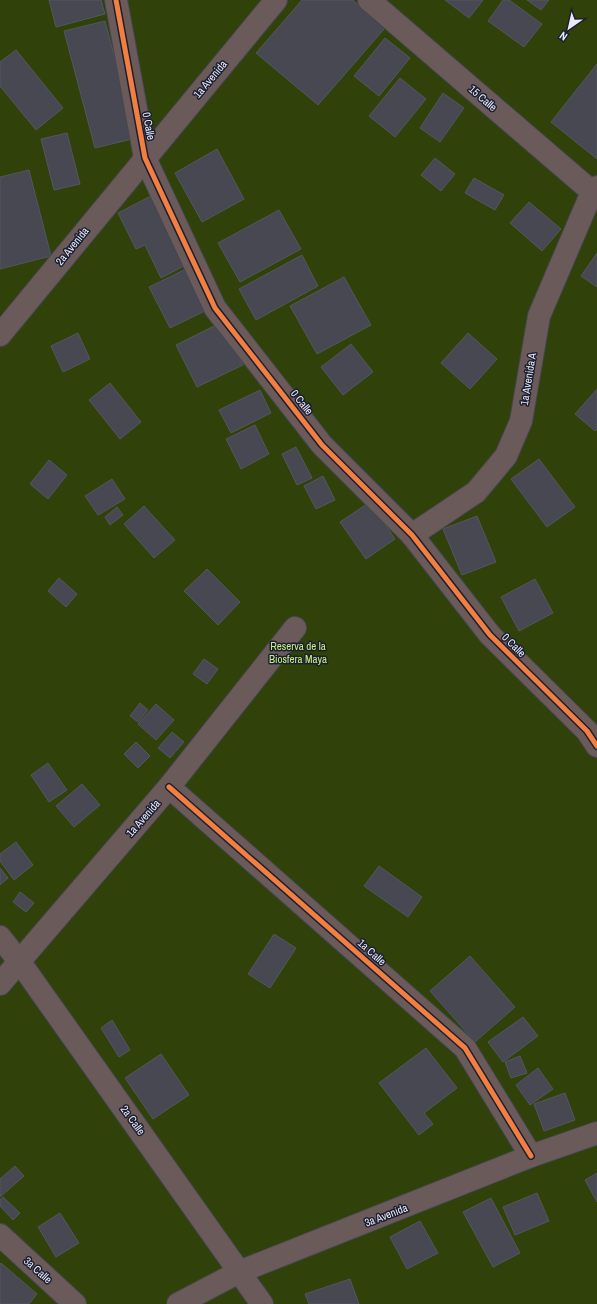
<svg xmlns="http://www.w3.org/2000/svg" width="597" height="1304" viewBox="0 0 597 1304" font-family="'Archivo Narrow',sans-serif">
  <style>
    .green { fill: #30410a }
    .building { fill: #474852; stroke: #54565f }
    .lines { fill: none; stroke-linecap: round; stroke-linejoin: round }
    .minor-casing { stroke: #464751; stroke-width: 24 }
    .minor { stroke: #6b5a5a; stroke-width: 22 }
    .cycleway-casing { stroke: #1c1f31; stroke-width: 8 }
    .cycleway { stroke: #f27e40; stroke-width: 5 }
    .labels { text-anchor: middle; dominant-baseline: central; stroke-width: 3; stroke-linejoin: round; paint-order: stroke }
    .street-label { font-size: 11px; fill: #e8eaf8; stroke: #1c1f31 }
    .park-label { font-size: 11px; fill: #c5ee7c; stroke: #1c1f31 }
  </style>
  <rect width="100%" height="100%" fill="#2b2c37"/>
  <rect class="green" x="0" y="0" width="597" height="1304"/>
  <g class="building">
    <path d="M 49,0 L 101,0 L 105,14 L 56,27 Z"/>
    <path d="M 302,0 L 353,0 L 385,28 L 318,105 L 256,53 Z"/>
    <path d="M 445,0 L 483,0 L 469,18 Z"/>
    <path d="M 503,0 L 509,0 L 542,24 L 524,47 L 488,21 Z"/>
    <path d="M 527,0 L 549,0 L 541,10 Z"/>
    <path d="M 105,21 L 136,138 L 95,148 L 64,31 Z"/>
    <path d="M 385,38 L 410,58 L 379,96 L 354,76 Z"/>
    <path d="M 16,50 L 63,108 L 36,130 L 0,86 L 0,62 Z"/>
    <path d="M 597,64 L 597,159 L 551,122 Z"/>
    <path d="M 400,78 L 426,99 L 395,137 L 369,116 Z"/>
    <path d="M 443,93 L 464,108 L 440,142 L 420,128 Z"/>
    <path d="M 67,133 L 80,184 L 54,190 L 41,139 Z"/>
    <path d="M 217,149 L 244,199 L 202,222 L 175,173 Z"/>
    <path d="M 435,158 L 455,174 L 441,191 L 421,175 Z"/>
    <path d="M 29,170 L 51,256 L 0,269 L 0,177 Z"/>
    <path d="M 474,178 L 504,195 L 495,210 L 465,193 Z"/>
    <path d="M 151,196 L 186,265 L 161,278 L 145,245 L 136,249 L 118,213 Z"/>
    <path d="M 529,202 L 561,229 L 542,251 L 510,223 Z"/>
    <path d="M 279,210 L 301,249 L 240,282 L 218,243 Z"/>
    <path d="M 597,253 L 597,287 L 581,276 Z"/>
    <path d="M 302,255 L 318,286 L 256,320 L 239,289 Z"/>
    <path d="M 186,269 L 207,310 L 170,328 L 149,287 Z"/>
    <path d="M 344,277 L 371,325 L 317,354 L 290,306 Z"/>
    <path d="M 222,322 L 243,365 L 197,387 L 176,345 Z"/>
    <path d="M 78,333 L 90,359 L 63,372 L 51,346 Z"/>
    <path d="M 468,333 L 497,359 L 470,389 L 441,363 Z"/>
    <path d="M 351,344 L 373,372 L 343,395 L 321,367 Z"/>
    <path d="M 110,383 L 141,422 L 120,439 L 89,400 Z"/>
    <path d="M 597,389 L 597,429 L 595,431 L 575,414 Z"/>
    <path d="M 260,390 L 271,413 L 231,433 L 219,410 Z"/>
    <path d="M 255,425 L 269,454 L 241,469 L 226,439 Z"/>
    <path d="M 296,447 L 312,478 L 297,485 L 282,454 Z"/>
    <path d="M 539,459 L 575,507 L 547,527 L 511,479 Z"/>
    <path d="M 49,460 L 67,475 L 48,499 L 30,484 Z"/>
    <path d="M 323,476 L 335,500 L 316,509 L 304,486 Z"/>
    <path d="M 112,479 L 125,499 L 98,515 L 85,496 Z"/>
    <path d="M 370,502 L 395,539 L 366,559 L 340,522 Z"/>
    <path d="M 144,506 L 175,540 L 154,558 L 124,524 Z"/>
    <path d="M 117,507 L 123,515 L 110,525 L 105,517 Z"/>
    <path d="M 477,516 L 496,562 L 462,575 L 443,529 Z"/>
    <path d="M 207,569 L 240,602 L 218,625 L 184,591 Z"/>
    <path d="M 59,578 L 77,594 L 66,607 L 48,591 Z"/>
    <path d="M 535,579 L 553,613 L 519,631 L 501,597 Z"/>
    <path d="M 204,659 L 218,669 L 207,684 L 193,674 Z"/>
    <path d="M 140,703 L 148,710 L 138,722 L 130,716 Z"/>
    <path d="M 156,704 L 174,720 L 156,740 L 138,724 Z"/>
    <path d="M 172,732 L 184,742 L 170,758 L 158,748 Z"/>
    <path d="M 136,742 L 150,756 L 138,768 L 124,754 Z"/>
    <path d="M 48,763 L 67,790 L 49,802 L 31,775 Z"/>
    <path d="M 82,784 L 100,805 L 74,827 L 56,806 Z"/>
    <path d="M 16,842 L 33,865 L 14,880 L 0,861 L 0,854 Z"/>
    <path d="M 379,866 L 422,897 L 408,917 L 364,886 Z"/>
    <path d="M 0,868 L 8,878 L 0,885 Z"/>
    <path d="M 20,892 L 34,903 L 26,912 L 13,902 Z"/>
    <path d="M 274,934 L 296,948 L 270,988 L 248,974 Z"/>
    <path d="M 470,956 L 515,1007 L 475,1042 L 430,991 Z"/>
    <path d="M 523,1017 L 538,1036 L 503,1062 L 488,1042 Z"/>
    <path d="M 112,1020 L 130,1050 L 119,1057 L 101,1028 Z"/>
    <path d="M 426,1048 L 457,1088 L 424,1113 L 433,1124 L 419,1135 L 379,1083 Z"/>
    <path d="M 161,1054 L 189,1095 L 153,1119 L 125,1078 Z"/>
    <path d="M 520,1056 L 527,1073 L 511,1078 L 505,1062 Z"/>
    <path d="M 538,1068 L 553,1089 L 530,1105 L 516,1085 Z"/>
    <path d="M 565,1093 L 575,1120 L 544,1131 L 534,1104 Z"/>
    <path d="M 15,1166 L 24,1176 L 0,1197 L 0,1179 Z"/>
    <path d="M 597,1173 L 597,1202 L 585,1180 Z"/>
    <path d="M 537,1193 L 549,1221 L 515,1235 L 503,1207 Z"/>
    <path d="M 3,1197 L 20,1213 L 13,1220 L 0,1206 L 0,1200 Z"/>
    <path d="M 491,1198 L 520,1253 L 493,1267 L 463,1212 Z"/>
    <path d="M 60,1213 L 79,1243 L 56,1257 L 38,1227 Z"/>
    <path d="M 420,1221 L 438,1253 L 407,1269 L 390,1237 Z"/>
    <path d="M 1,1263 L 37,1294 L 29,1304 L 0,1304 L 0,1264 Z"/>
    <path d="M 350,1279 L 359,1304 L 309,1304 L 305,1294 Z"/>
  </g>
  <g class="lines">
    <g class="minor-casing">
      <g id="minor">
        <path d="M 116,0 L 145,158 L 215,308 L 322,445 L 412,535 L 490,635 L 587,731 L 597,746"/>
        <path d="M 369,0 L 597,196"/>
        <path d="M 0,335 L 276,0"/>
        <path d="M 412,535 L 476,492 L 506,456 L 521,421 L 539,316 L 592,192 L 597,187"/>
        <path d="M 169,787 L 465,1048 L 531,1156"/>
        <path d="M 0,937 L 19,961 L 262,1304"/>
        <path d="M 0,984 L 169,787 L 295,628"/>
        <path d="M 0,1235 L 75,1304"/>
        <path d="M 178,1304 L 239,1272 L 531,1156 L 597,1133"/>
      </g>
    </g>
    <use href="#minor" class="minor"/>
    <g class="cycleway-casing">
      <g id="cycleway">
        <path d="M 116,0 L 145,158 L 215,308 L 322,445 L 412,535 L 490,635 L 587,731 L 597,746"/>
        <path d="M 169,787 L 465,1048 L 531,1156"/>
      </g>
    </g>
    <use href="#cycleway" class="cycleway"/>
  </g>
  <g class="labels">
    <g class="street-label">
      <text transform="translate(210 79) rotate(-50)">1a Avenida</text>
      <text transform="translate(483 98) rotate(41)">15 Calle</text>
      <text transform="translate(149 126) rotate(80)">0 Calle</text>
      <text transform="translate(72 246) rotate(-51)">2a Avenida</text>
      <text transform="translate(528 379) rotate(-81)">1a Avenida A</text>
      <text transform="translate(302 402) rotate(52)">0 Calle</text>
      <text transform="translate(514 645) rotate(45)">0 Calle</text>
      <text transform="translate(143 818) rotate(-49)">1a Avenida</text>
      <text transform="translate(372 952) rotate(42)">1a Calle</text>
      <text transform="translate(133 1120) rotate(54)">2a Calle</text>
      <text transform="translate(386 1215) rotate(-21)">3a Avenida</text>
      <text transform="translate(38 1270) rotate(42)">3a Calle</text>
    </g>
    <g class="park-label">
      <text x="298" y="646">Reserva de la<tspan x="298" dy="13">Biosfera Maya</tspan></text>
    </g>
  </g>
  <g transform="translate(569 28) rotate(214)" stroke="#1c1f31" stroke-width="3" paint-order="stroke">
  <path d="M0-3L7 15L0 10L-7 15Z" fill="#e8eaf8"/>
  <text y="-6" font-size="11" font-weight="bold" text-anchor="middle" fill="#e8eaf8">N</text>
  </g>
</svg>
